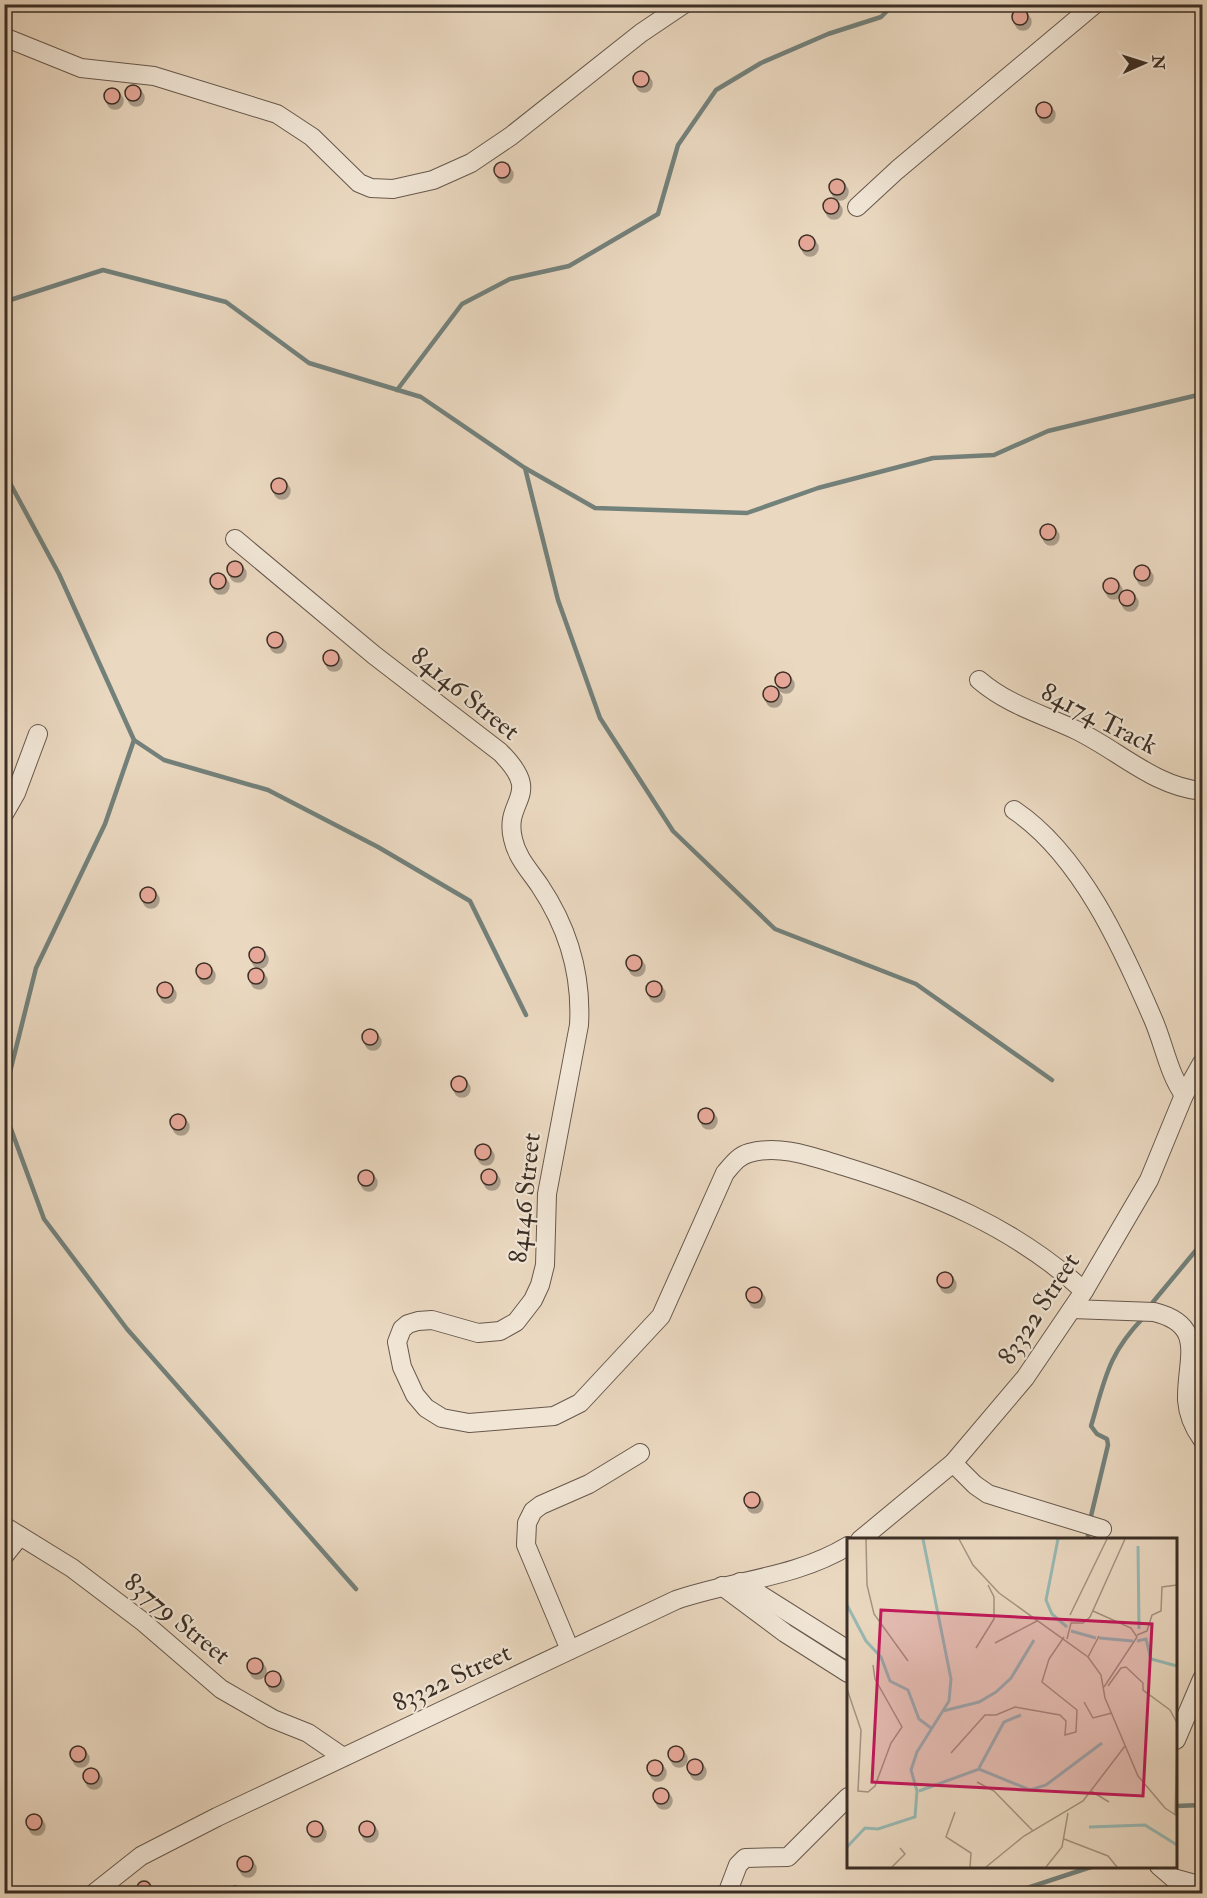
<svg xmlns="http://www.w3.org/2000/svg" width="1207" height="1898" viewBox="0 0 1207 1898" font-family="'IM FELL Double Pica',serif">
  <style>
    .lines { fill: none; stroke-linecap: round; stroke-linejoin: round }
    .stream { stroke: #73817b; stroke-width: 4.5 }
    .building { fill: #e7a899; stroke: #3b2e25; stroke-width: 1.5; filter: url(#shadow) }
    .minor-casing { stroke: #67584c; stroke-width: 20 }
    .minor { stroke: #f1e6d6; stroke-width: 18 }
    .labels { text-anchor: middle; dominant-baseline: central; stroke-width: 4.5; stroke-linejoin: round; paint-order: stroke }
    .street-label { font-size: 26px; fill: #3b2e25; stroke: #f1e6d6 }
    .inset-river { fill: none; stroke: #98b9b4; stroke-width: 3 }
    .inset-road { fill: none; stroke: #a49482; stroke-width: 1.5 }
    .view { fill: #c2185b; fill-opacity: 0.15; stroke: #c2185b; stroke-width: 3 }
    .inset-edge { fill: none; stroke: #3b2e25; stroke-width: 3 }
  </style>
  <defs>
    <filter id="shadow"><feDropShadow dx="3" dy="5" stdDeviation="0" flood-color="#0004"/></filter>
  </defs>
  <rect width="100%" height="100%" fill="#ead8c0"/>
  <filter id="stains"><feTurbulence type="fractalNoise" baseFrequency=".00333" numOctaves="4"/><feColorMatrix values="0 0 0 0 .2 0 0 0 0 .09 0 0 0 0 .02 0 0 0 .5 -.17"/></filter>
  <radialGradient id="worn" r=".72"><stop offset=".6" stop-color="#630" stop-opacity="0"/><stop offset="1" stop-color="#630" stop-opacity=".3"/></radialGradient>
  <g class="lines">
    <g class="stream">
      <path d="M 4,302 L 103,270 L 226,302 L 309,363 L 421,397 L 525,468 L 595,508 L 747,513 L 818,488 L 933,458 L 994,455 L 1048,431 L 1202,394"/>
      <path d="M 397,390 L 462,304 L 510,279 L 569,266 L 658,214 L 678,145 L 716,90 L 761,63 L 828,34 L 881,17 L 894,4"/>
      <path d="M 525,468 L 558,600 L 600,718 L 673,831 L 775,929 L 916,984 L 1052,1080"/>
      <path d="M 4,472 L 59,574 L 134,740 L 105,824 L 36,968 L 4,1096"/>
      <path d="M 134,740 L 164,760 L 268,790 L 378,847 L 470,901 L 526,1015"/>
      <path d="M 4,1110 L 44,1219 L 127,1329 L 356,1589"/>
      <path d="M 1153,1302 L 1202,1243"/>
      <path d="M 1091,1516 L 1108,1445 L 1107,1439 L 1097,1434 L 1091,1426 C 1105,1379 1108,1354 1143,1318"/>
      <path d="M 1088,1540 L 1088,1528"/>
      <path d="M 1176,1806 L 1202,1805"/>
      <path d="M 1009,1894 L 1094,1866"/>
    </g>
  </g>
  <g class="building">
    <circle cx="1020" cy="17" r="8"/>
    <circle cx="641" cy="79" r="8"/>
    <circle cx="133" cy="93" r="8"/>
    <circle cx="112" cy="96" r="8"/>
    <circle cx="1044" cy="110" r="8"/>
    <circle cx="502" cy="170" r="8"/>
    <circle cx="837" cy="187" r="8"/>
    <circle cx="831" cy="206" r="8"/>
    <circle cx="807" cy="243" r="8"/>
    <circle cx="279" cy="486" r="8"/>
    <circle cx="1048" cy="532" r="8"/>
    <circle cx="235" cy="569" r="8"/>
    <circle cx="1142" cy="573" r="8"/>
    <circle cx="218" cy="581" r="8"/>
    <circle cx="1111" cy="586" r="8"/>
    <circle cx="1127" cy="598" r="8"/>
    <circle cx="275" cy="640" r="8"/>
    <circle cx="331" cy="658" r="8"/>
    <circle cx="783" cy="680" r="8"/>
    <circle cx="771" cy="694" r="8"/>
    <circle cx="148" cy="895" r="8"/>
    <circle cx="257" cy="955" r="8"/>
    <circle cx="634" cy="963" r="8"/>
    <circle cx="204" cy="971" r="8"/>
    <circle cx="256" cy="976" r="8"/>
    <circle cx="654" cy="989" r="8"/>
    <circle cx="165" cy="990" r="8"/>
    <circle cx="370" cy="1037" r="8"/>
    <circle cx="459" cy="1084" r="8"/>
    <circle cx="706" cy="1116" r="8"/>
    <circle cx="178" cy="1122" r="8"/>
    <circle cx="483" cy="1152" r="8"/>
    <circle cx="489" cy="1177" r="8"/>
    <circle cx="366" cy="1178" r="8"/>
    <circle cx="945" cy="1280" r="8"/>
    <circle cx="754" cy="1295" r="8"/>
    <circle cx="752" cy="1500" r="8"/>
    <circle cx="255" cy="1666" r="8"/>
    <circle cx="273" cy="1679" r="8"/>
    <circle cx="676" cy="1754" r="8"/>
    <circle cx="78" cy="1754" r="8"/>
    <circle cx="695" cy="1767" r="8"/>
    <circle cx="655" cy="1768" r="8"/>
    <circle cx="91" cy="1776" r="8"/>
    <circle cx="661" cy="1796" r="8"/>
    <circle cx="34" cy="1822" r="8"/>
    <circle cx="315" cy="1829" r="8"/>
    <circle cx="367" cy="1829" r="8"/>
    <circle cx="245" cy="1864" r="8"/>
    <circle cx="144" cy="1888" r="7"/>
    <path d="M 234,1886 L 240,1887 L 243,1894 L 228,1894 Z"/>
  </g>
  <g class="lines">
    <g class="minor-casing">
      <g id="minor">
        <path d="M 4,37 L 81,68 L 154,76 L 277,114 L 312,137 L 359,183 L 371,188 L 393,189 L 433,180 L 471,163 L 511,136 L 641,33 L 684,4"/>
        <path d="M 857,207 L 897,170 L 1095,4"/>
        <path d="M 235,539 L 374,655 L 500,752 C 545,797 503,798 513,839 C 517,858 530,871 540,886 C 568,928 582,974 579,1025 L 547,1194 L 545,1265 L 540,1285 L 533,1300 L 516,1322 L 500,1331 L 478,1333 L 432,1320 L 418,1321 L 408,1324 L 402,1329 L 397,1342 L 402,1367 L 415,1395 L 426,1408 L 442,1418 L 469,1423 L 554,1416 L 580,1403 L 661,1316 L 725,1173 C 732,1165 738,1156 749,1153 C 780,1144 813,1157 843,1166 C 931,1193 1015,1227 1084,1291"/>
        <path d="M 979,680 C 1008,705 1042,714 1076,730 C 1118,750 1155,787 1202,791"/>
        <path d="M 1014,810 C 1080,854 1122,947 1153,1019 C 1164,1044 1168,1072 1184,1095"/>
        <path d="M 4,814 L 16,793 L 38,734"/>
        <path d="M 1072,1309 L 1154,1312 C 1207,1325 1186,1359 1187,1400 C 1188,1414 1194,1428 1202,1439"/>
        <path d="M 953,1463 L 975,1485 L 988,1494 L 1102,1529"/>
        <path d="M 4,1526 L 72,1568 L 142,1621 L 221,1689 L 273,1719 L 308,1733 L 343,1757"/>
        <path d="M 860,1540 L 953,1463 L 1025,1378 L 1084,1291 L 1149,1180 L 1184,1095 L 1202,1063"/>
        <path d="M 4,1556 L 20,1536"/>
        <path d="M 740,1582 L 848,1650"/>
        <path d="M 722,1586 L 785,1633 L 848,1673"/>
        <path d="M 570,1650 L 526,1545 L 527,1523 L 533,1511 L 541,1505 L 589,1484 L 640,1453"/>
        <path d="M 1176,1740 L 1202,1679"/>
        <path d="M 1159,1866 L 1173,1878 L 1202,1886"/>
        <path d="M 93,1894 L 141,1856 L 217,1817 L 676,1600 C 734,1580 795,1578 848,1546"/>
        <path d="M 727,1894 L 738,1865 L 745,1858 L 788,1857 L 848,1797"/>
      </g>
    </g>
    <use href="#minor" class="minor"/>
  </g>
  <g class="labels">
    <g class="street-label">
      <text transform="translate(465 694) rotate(39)">84146 Street</text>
      <text transform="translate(1099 719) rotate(27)">84174 Track</text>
      <text transform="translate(525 1198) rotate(-84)">84146 Street</text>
      <text transform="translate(1039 1309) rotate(-57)">83322 Street</text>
      <text transform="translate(177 1619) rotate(39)">83779 Street</text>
      <text transform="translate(452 1678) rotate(-25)">83322 Street</text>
    </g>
  </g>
  <g transform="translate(847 1538)">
    <rect width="330" height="330" fill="#ead8c0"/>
    <path class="inset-river" d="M 211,1 L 199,62 L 205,76 L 220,89M 291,8 L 292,91M 0,67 L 19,103 L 34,119 L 43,143 L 61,152 L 72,181 L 84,190M 224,93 L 249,100M 252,100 L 286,103M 290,103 L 299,101 L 304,121 L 330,128M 96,173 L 132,164 L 149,154 L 164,140 L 187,102M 132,230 L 157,184 L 174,177M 72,253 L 132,231 L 183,252 L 199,247 L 255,205M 242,289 L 298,287 L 330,307M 0,309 L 18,290 L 31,291 L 68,279 L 70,253 L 64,232 L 70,214 L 102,163 L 104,141 L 76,1"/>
    <path class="inset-road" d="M 19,1 L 20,47 L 27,76 L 61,123M 112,1 L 126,27 L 152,55 L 241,119 L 254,137 L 258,160 L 291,238 L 318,270 L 330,278M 246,73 L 284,90 L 290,99 L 257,149M 223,77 L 260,1M 290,97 L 300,93 L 305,77 L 314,73 L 315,49 L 330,47M 220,101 L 224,85 L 236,85 L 243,79 L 278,1M 148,105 L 190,83M 129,110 L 147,81 L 147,59 L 141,47M 241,119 L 252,98M 261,148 L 274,130 L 279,129 L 296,145 L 296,152 L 323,172 L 330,185M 0,151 L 14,192 L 11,253 L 21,254 L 28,248 L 44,205 L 55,189 L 28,141 L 26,127M 237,164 L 246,180 L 265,175M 104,215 L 138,177 L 149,177 L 168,169 L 213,177 L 219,183 L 218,197 L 229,194 L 230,172 L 195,144 L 202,121 L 217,99M 130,244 L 147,253 L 186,293M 244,253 L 262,264M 108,274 L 99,299 L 124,315 L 123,329M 328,277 L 330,206M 217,301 L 261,318 L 270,329M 45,329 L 58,316 L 53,310M 139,329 L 177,298 L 236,263 L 278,208M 199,329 L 215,309 L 221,275"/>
    <path class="view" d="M 34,72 L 305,86 L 296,258 L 25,244 Z"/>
    <rect width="330" height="330" class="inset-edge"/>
  </g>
  <rect width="1207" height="1898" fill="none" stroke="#ead8c0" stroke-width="24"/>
  <rect x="6" y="6" width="1195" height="1886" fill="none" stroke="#3b2e25" stroke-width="3"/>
  <rect x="12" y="12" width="1183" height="1874" fill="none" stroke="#3b2e25" stroke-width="1.5"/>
  <g transform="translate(1144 63) rotate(87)" stroke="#f1e6d6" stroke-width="4.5" paint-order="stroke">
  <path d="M0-4.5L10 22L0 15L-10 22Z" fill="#3b2e25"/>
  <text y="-9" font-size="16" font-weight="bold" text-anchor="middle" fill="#3b2e25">N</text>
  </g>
  <rect width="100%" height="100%" filter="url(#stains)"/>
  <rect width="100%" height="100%" fill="url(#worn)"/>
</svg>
